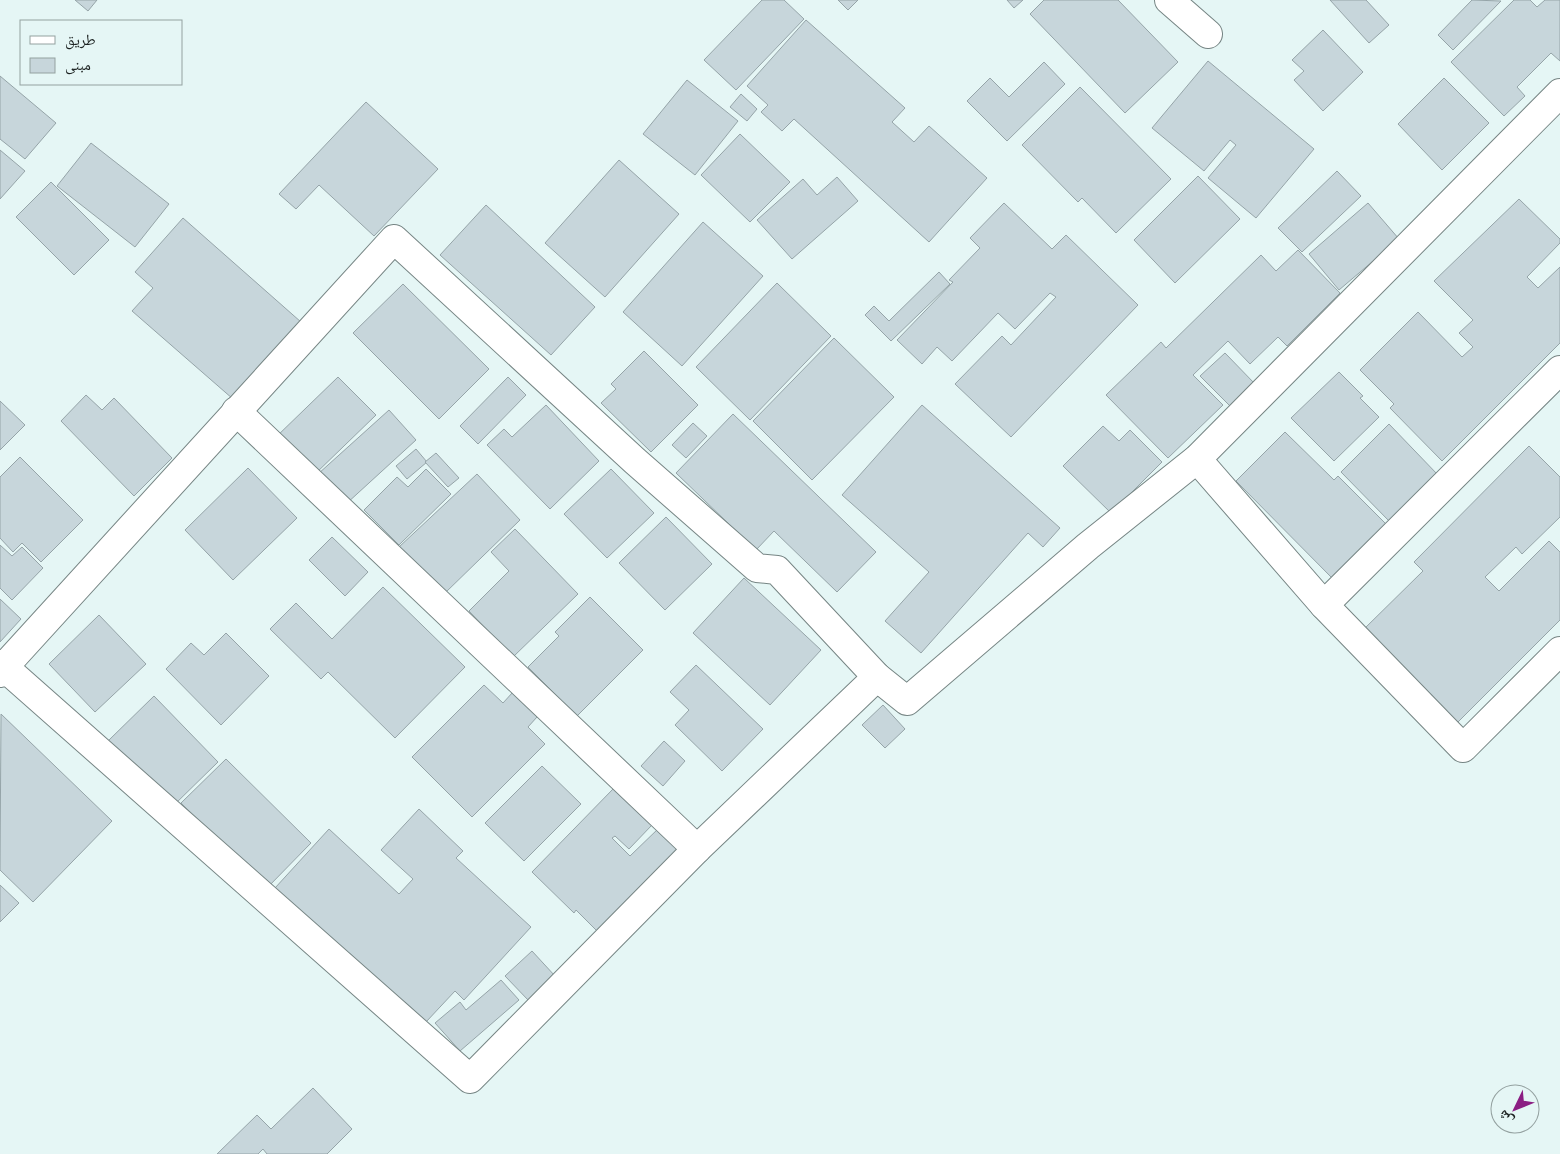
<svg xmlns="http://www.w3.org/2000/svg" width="1560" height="1154" viewBox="0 0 1560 1154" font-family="Georgia,'Noto Naskh Arabic',serif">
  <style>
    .building { fill: #c7d6db; stroke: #95a4a8 }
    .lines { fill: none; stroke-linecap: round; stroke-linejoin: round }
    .minor-casing { stroke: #768584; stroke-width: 30 }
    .minor { stroke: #fff; stroke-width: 28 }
  </style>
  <rect width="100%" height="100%" fill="#e5f6f5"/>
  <g class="building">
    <path d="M 75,0 L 97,0 L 88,11 Z"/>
    <path d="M 762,0 L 784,0 L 804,19 L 736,90 L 704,60 Z"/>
    <path d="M 838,0 L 858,0 L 848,10 Z"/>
    <path d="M 1007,0 L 1023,0 L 1014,8 Z"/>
    <path d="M 1044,0 L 1118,0 L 1178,62 L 1125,113 L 1030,14 Z"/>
    <path d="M 1330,0 L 1366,0 L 1389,25 L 1369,43 Z"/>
    <path d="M 1472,0 L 1501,1 L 1453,50 L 1438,35 Z"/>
    <path d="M 1514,0 L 1530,0 L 1537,7 L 1545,0 L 1560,0 L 1560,61 L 1551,53 L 1517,87 L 1525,96 L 1504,116 L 1451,62 Z"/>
    <path d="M 806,20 L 905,108 L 892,122 L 914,142 L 929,126 L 987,178 L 929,242 L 794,119 L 782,131 L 761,112 L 768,105 L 747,86 Z"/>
    <path d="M 1323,30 L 1363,72 L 1323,111 L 1294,80 L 1304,71 L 1292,60 Z"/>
    <path d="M 1208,61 L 1314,149 L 1256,218 L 1208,178 L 1236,145 L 1230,140 L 1204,171 L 1152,128 Z"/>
    <path d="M 1044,62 L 1065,84 L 1007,141 L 967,101 L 990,78 L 1009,97 Z"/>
    <path d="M 0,76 L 56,123 L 25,159 L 0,139 Z"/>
    <path d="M 1444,78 L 1489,123 L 1442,170 L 1398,124 Z"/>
    <path d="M 687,80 L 738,121 L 695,175 L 643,134 Z"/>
    <path d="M 1080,87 L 1171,179 L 1116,233 L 1082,198 L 1078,202 L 1022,145 Z"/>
    <path d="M 741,94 L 757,109 L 747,121 L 730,107 Z"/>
    <path d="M 366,102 L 438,169 L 374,236 L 319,185 L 296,209 L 279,194 Z"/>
    <path d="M 740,134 L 790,182 L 750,222 L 701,175 Z"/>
    <path d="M 91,143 L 169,204 L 135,247 L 57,186 Z"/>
    <path d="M 0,150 L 25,171 L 0,199 Z"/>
    <path d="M 619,160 L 679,214 L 605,297 L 545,243 Z"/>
    <path d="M 1337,171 L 1361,196 L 1302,252 L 1278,228 Z"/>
    <path d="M 1198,176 L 1240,219 L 1175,283 L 1134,240 Z"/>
    <path d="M 837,177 L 858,201 L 792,259 L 757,220 L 803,179 L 817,195 Z"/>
    <path d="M 51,182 L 109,240 L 74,275 L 16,217 Z"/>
    <path d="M 1519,199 L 1560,239 L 1560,243 L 1527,277 L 1538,288 L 1560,267 L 1560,343 L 1442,461 L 1390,408 L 1394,404 L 1360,370 L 1418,312 L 1462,357 L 1473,347 L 1459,333 L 1473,320 L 1434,281 Z"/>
    <path d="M 1004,203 L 1052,249 L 1066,235 L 1138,305 L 1011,437 L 955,384 L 1002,336 L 1011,345 L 1056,297 L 1050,293 L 1015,329 L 998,313 L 952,361 L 937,347 L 922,364 L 897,340 L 953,282 L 949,280 L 980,248 L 970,238 Z"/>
    <path d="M 1368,203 L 1399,239 L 1339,290 L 1309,254 Z"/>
    <path d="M 486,205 L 595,307 L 551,355 L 440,255 Z"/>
    <path d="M 183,218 L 301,322 L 233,399 L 132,311 L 153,288 L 135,272 Z"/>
    <path d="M 703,222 L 763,276 L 682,366 L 623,312 Z"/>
    <path d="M 1298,250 L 1340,293 L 1287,346 L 1278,337 L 1250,364 L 1228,341 L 1193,375 L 1223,405 L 1168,458 L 1106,395 L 1161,342 L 1166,348 L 1261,255 L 1276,271 Z"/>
    <path d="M 939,272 L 950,284 L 891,341 L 865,315 L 874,306 L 889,321 Z"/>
    <path d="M 777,283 L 831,336 L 750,420 L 696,367 Z"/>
    <path d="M 403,284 L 489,369 L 439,419 L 353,333 Z"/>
    <path d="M 834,338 L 894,397 L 812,480 L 753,421 Z"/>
    <path d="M 644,351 L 698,405 L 651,452 L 601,403 L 616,389 L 611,384 Z"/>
    <path d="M 1225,353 L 1255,384 L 1231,407 L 1200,376 Z"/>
    <path d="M 1339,372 L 1363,396 L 1360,398 L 1379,417 L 1334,461 L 1291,418 Z"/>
    <path d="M 338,377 L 376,415 L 313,476 L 275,438 Z"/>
    <path d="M 508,377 L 526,395 L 478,444 L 460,426 Z"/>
    <path d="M 86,395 L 102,410 L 114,398 L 172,458 L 134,496 L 61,421 Z"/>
    <path d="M 0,401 L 25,425 L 0,450 Z"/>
    <path d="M 546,405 L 599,461 L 550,509 L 487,445 L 504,429 L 512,437 Z"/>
    <path d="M 922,405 L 1060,528 L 1043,547 L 1028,533 L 921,653 L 885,621 L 929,572 L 842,495 Z"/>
    <path d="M 389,410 L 416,440 L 346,504 L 318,474 Z"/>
    <path d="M 733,414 L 876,552 L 837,592 L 774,531 L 756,550 L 676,473 Z"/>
    <path d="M 693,423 L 707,436 L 686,458 L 672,445 Z"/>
    <path d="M 1389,424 L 1438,475 L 1390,522 L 1341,472 Z"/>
    <path d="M 1103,426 L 1119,441 L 1130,430 L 1162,462 L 1111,513 L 1063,466 Z"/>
    <path d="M 1285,432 L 1334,480 L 1338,476 L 1387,525 L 1333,579 L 1236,481 Z"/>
    <path d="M 1529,446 L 1560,477 L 1560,517 L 1522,554 L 1516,547 L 1485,577 L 1499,591 L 1549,541 L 1560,552 L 1560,620 L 1456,724 L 1362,631 L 1423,571 L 1414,562 Z"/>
    <path d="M 416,449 L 427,462 L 407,479 L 396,466 Z"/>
    <path d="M 436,453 L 459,478 L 448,487 L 425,462 Z"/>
    <path d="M 20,457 L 83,520 L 41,562 L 22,543 L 13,552 L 0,538 L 0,477 Z"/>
    <path d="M 248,468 L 297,518 L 233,580 L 185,530 Z"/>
    <path d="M 426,469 L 451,494 L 399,545 L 364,510 L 397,477 L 408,487 Z"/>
    <path d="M 611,469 L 654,513 L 607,558 L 564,514 Z"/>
    <path d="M 477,474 L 520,520 L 444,594 L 399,547 Z"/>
    <path d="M 666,517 L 712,564 L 665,610 L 619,563 Z"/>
    <path d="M 515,529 L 578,594 L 513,657 L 469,611 L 509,571 L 491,552 Z"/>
    <path d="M 332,537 L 368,572 L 345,596 L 309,560 Z"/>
    <path d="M 0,545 L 12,556 L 22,547 L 43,568 L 12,600 L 0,588 Z"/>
    <path d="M 744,578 L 821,650 L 770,705 L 693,633 Z"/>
    <path d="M 383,587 L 465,667 L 395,738 L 328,672 L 321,679 L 270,629 L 296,603 L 332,639 Z"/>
    <path d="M 590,597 L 643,650 L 577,716 L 528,667 L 559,636 L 555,632 Z"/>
    <path d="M 0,599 L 21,619 L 0,642 Z"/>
    <path d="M 99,615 L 146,664 L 95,712 L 49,664 Z"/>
    <path d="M 226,633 L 269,676 L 221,725 L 166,669 L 191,643 L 204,655 Z"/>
    <path d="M 696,665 L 763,729 L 722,771 L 675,725 L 689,710 L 670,692 Z"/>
    <path d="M 484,685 L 503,703 L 513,692 L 537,717 L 528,727 L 545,744 L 472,817 L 412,757 Z"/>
    <path d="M 154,696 L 218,762 L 172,807 L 108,741 Z"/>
    <path d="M 883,705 L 905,729 L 885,748 L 862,725 Z"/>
    <path d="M 1,714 L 112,821 L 33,902 L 0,870 Z"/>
    <path d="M 664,741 L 685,761 L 663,786 L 641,766 Z"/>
    <path d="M 226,759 L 311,843 L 267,888 L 181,803 Z"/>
    <path d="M 542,766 L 581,804 L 524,861 L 485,823 Z"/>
    <path d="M 614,788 L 652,825 L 629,849 L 615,836 L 612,838 L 630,856 L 660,827 L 683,849 L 600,934 L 576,910 L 574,913 L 532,872 Z"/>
    <path d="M 419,809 L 463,851 L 456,858 L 531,927 L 464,1000 L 455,991 L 426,1022 L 405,1002 L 402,1006 L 275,888 L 329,829 L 399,894 L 413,879 L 381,850 Z"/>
    <path d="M 0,885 L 19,903 L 0,922 Z"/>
    <path d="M 532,951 L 555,976 L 529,1001 L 505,976 Z"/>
    <path d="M 501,980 L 519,1000 L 460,1051 L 435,1023 L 460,1002 L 466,1010 Z"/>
    <path d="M 313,1088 L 352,1129 L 327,1154 L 267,1154 L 263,1149 L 258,1154 L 217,1154 L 257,1115 L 271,1129 Z"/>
  </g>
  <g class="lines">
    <g class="minor-casing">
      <g id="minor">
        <path d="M 1169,0 L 1208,34"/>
        <path d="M 236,411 L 697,849"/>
        <path d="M 1197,459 L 1324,605 L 1463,748 L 1560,651"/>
        <path d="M 1324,605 L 1560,370"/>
        <path d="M 0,664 L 4,667 L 394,239 L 635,461 L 757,568 L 777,570 L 877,677"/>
        <path d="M 0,673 L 4,667 L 470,1079 L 697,849 L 877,677 L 907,701 L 1088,546 L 1197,459 L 1560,93"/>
      </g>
    </g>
    <use href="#minor" class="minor"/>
  </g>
  <rect x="20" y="20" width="162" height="65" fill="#e5f6f5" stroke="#94a1a0"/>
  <rect x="30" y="36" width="25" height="8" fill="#ffffff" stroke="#94a1a0"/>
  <text x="65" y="45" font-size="15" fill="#1b2120">طريق</text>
  <rect x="30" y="58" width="25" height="15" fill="#c7d6db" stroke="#94a1a0"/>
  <text x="65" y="70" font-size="15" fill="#1b2120">مبنى</text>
  <g transform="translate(1515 1109) rotate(227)"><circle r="24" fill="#e5f6f5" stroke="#94a1a0"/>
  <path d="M0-4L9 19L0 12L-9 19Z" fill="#8b1e83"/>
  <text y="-8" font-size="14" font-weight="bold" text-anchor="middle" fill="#1b2120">ش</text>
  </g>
</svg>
